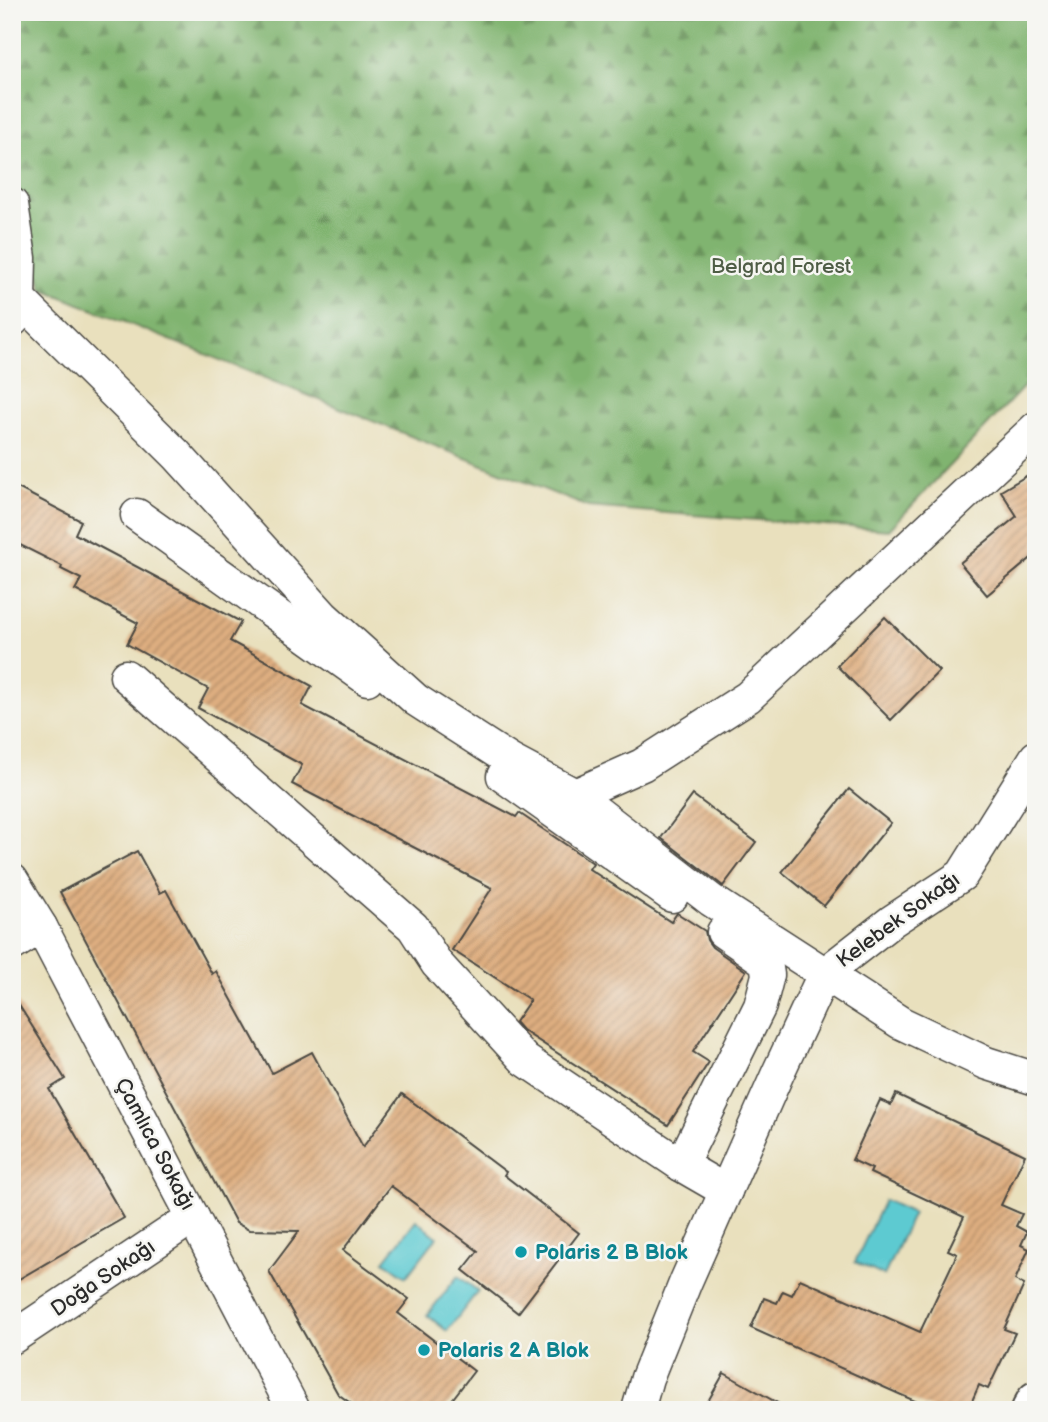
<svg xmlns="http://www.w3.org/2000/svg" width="1048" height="1422" viewBox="0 0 1048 1422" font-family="'Balsamiq Sans',sans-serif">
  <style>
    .forest { fill: url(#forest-firs); stroke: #56704d; stroke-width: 2 }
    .water { fill: #5dcad1; stroke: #447a7e; stroke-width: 2 }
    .building { fill: url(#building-hatch) }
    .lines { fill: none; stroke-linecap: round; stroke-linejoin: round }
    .street-casing { stroke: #484641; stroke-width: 35 }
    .secondary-casing { stroke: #484641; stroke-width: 42 }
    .street { stroke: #fff; stroke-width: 32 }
    .secondary { stroke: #fff; stroke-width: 38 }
    .culture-dot { fill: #0f9aa8; stroke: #f6f6f2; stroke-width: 2.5 }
    .labels { text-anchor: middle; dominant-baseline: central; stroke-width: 5; stroke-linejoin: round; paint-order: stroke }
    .park-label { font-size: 21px; fill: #4e5d45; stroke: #f6f6f2 }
    .street-label { font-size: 21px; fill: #2b2b2b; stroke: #f6f6f2 }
    .culture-label { font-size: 21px; font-weight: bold; fill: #0d838f; stroke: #f6f6f2; text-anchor: start }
  </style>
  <defs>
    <pattern id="forest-firs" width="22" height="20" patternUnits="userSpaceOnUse" patternTransform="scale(1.75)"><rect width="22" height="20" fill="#80b46f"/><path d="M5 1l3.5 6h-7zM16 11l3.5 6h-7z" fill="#69935b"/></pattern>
    <pattern id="building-hatch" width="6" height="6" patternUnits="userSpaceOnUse" patternTransform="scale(1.75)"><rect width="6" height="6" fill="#deae80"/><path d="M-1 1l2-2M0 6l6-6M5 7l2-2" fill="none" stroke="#b48e69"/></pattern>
  </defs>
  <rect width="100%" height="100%" fill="#f6f6f2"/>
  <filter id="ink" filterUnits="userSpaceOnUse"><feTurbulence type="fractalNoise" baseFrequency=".0143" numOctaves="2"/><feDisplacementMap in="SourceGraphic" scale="14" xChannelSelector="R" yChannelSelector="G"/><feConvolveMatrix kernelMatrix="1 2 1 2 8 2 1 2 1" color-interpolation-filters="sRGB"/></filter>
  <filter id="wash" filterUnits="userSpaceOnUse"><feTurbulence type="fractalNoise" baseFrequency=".00686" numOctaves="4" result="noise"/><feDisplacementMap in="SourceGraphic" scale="28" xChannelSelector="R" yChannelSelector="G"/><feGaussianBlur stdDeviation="1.57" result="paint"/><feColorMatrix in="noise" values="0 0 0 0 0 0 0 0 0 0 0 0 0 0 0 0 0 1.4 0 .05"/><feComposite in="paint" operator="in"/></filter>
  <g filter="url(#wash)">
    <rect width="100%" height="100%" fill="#e9e0bd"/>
    <path class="forest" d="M 12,12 L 1036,12 L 1036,377 L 1032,378 L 889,530 L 588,507 L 42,289 L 12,164 Z"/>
    <g class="water">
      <path d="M 884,1200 L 913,1213 L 884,1276 L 855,1262 Z"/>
      <path d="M 416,1220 L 437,1237 L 406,1277 L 384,1261 Z"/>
      <path d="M 458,1276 L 478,1291 L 447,1331 L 427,1315 Z"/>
    </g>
    <g id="blocks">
      <g class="building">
        <path d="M 1036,470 L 1036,554 L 987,595 L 960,563 L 1017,516 L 1001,491 Z"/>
        <path d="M 12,485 L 81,521 L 75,534 L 241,622 L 230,641 L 312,686 L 302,705 L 516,817 L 519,813 L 593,863 L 589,869 L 671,922 L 677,913 L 705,931 L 707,940 L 712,947 L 746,971 L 693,1052 L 709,1062 L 668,1125 L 522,1030 L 515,1022 L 530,1000 L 452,950 L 492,888 L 292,784 L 302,765 L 198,708 L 208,689 L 127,644 L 138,623 L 75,590 L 81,579 L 61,569 L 62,566 L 12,541 Z"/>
        <path d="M 885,617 L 939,671 L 891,720 L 837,666 Z"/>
        <path d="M 849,789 L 891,823 L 824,906 L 782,872 Z"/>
        <path d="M 693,795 L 756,842 L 723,886 L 661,838 Z"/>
        <path d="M 137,851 L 160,893 L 166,890 L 212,974 L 216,971 L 272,1073 L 312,1052 L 363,1147 L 402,1094 L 506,1172 L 504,1175 L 579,1233 L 518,1313 L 463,1270 L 478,1251 L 391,1186 L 343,1250 L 409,1299 L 398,1313 L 474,1371 L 444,1410 L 360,1410 L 338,1394 L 269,1271 L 299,1231 L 249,1230 L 236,1223 L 60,892 Z"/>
        <path d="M 12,994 L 65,1079 L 49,1089 L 124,1218 L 12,1283 Z"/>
        <path d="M 896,1094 L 1025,1155 L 1001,1205 L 1022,1214 L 1016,1226 L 1027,1232 L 1021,1245 L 1029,1249 L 1015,1280 L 1024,1285 L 1004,1329 L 1015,1333 L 988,1389 L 979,1385 L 968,1410 L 935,1410 L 751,1328 L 764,1298 L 777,1303 L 783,1291 L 792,1295 L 800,1279 L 920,1332 L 957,1254 L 948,1250 L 964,1217 L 870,1173 L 872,1169 L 852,1160 L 880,1100 L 891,1105 Z"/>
        <path d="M 724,1373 L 790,1410 L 703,1410 Z"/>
      </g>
    </g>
  </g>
  <g filter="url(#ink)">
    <use href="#blocks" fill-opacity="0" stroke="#484641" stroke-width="2"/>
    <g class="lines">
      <g class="street-casing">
        <g id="street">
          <path d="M 12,204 L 20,258 L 19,299 L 13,320"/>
          <path d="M 19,299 L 177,455 L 323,616 L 416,700 L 511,761 L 575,795 L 711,900 L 901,1023 L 986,1063 L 1036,1079"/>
          <path d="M 137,515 L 367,679"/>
          <path d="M 126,676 L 413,927 L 437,964 L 525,1060 L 681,1165 L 726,1191"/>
          <path d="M 503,776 L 672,896"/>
          <path d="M 575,795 L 642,765 L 748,697 L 1036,428"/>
          <path d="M 12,880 L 41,927 L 294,1410"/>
          <path d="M 12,945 L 41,927"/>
          <path d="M 681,1165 L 760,1006 L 768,975 L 766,962 L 723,932"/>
          <path d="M 12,1338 L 193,1217"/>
          <path d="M 638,1410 L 647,1378 L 686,1281 L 778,1073 L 824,974 L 892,921 L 962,875 L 1036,757"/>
        </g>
      </g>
      <g class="secondary-casing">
        <path id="secondary" d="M 1031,1410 L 1036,1401"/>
      </g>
      <use href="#street" class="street"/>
      <use href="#secondary" class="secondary"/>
    </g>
  </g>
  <g class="culture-dot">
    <circle cx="521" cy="1252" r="7"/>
    <circle cx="424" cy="1350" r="7"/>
  </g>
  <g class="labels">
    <g class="park-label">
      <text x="781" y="266">Belgrad Forest</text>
    </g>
    <g class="street-label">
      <text transform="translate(898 920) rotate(-36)">Kelebek Sokağı</text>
      <text transform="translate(155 1144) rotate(62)">Çamlıca Sokağı</text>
      <text transform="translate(103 1278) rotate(-34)">Doğa Sokağı</text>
    </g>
    <g class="culture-label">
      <text x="535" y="1252">Polaris 2 B Blok</text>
      <text x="438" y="1350">Polaris 2 A Blok</text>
    </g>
  </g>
  <rect width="1048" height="1422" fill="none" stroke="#f6f6f2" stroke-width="42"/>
</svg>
